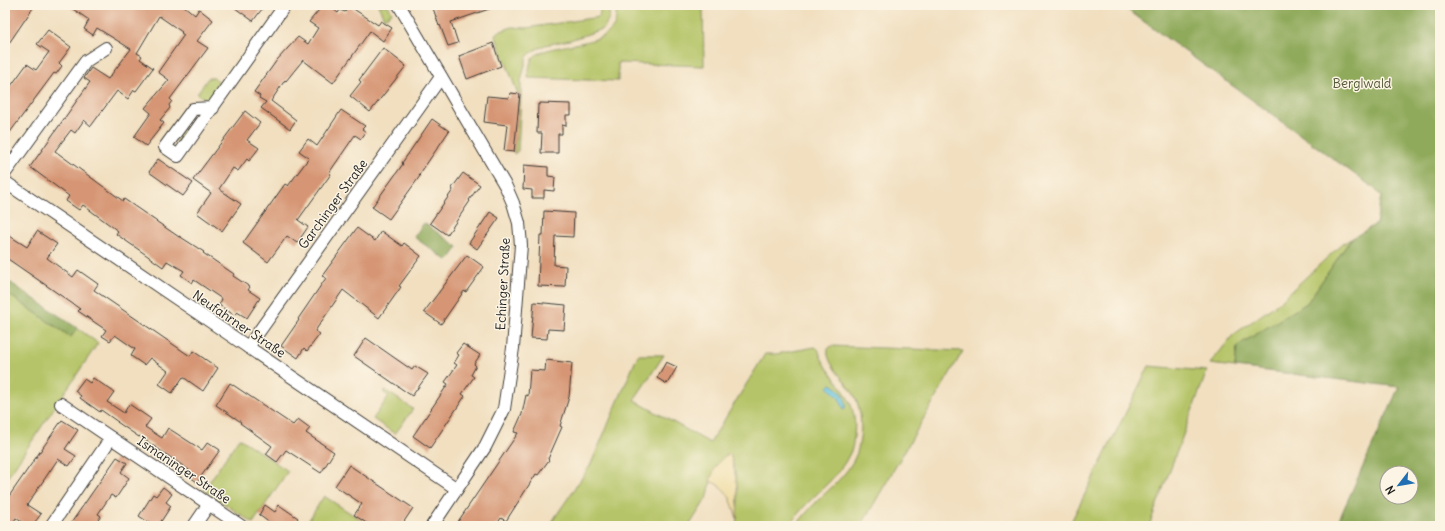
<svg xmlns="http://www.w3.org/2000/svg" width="1445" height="531" viewBox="0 0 1445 531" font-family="Delius,sans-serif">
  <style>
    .green { fill: #b5c467; stroke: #687042 }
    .forest { fill: #90aa5c; stroke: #56633c; fill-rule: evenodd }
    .sand { fill: #eeda9e; stroke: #857b5d }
    .water { fill: #63c5e1; stroke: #40707e }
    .building { fill: #d69675 }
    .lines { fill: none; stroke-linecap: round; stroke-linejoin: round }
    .minor-casing { stroke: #3c3935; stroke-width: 14 }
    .minor { stroke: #fff; stroke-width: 12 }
    .labels { text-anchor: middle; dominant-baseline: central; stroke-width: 3; stroke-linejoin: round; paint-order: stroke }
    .park-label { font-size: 13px; fill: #525736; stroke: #fcf5e5 }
    .street-label { font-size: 13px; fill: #1c1c1c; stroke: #fcf5e5 }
  </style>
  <rect width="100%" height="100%" fill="#fcf5e5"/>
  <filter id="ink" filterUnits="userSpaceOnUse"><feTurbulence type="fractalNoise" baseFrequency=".025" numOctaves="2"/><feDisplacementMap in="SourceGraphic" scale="8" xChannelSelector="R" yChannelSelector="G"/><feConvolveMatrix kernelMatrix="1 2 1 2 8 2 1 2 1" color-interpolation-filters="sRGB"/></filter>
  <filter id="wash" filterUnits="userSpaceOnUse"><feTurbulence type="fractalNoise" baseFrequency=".012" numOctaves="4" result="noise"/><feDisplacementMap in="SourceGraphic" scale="16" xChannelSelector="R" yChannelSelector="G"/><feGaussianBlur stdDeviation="0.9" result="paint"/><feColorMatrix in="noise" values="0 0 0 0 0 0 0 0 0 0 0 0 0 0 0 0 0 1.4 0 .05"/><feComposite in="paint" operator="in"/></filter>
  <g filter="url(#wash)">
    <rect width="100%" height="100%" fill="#f1dfc0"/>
    <g class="green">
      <path d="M 378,5 L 388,5 L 392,13 L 384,18 Z"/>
      <path d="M 601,5 L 610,5 L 609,19 L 603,29 L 570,40 L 545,45 L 533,51 L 527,57 L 521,81 L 521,97 L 518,151 L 514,154 L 520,94 L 518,94 L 495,35 L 496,33 L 512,27 L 526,28 L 599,17 Z"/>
      <path d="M 616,5 L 703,5 L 704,66 L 618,63 L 618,81 L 528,78 C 529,72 529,64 532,59 C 544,42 603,48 614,26 C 617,20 616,12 616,5 Z"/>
      <path d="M 208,78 L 214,78 L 223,84 L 211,99 L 207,100 L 197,94 Z"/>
      <path d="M 195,114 L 200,118 L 181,144 L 176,141 Z"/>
      <path d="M 1351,239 L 1307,303 L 1237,346 L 1235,367 L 1210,364 L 1233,335 L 1277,304 L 1342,244 Z"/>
      <path d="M 5,292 L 71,337 L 77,328 L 98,343 L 5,481 Z"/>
      <path d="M 831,346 L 963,351 L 861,526 L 796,526 C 799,521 804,516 808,511 C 824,492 848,477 857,453 C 862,435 863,412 854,395 C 847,381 825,364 828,349 Z"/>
      <path d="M 815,347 C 819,349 819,351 820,355 C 824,364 830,372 836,380 C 850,398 857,413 854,436 C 853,441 853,447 851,451 C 838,482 806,498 789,526 L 736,526 C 739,500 739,479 730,454 L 712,476 L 708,496 L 689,526 L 549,526 L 590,466 L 638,355 L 664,355 L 634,400 L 710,443 L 765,354 L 776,354 Z"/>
      <path d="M 1149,366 L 1207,371 L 1149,526 L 1069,526 Z"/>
      <path d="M 385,390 L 413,409 L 395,434 L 373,419 L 389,396 L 384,393 Z"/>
      <path d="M 239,438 L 288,471 L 253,523 L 204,490 Z"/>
      <path d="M 324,496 L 361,520 L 358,526 L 305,526 Z"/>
    </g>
    <g class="forest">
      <path d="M 1121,5 L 1440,5 L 1440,526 L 1336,526 L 1399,387 L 1235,367 L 1237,346 L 1307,303 L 1351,239 L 1376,224 L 1381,196 L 1375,189 ZM 1387,473 L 1411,473 L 1411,497 L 1387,497 Z"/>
      <path d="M 424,223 L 458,247 L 448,261 L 414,237 Z"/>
      <path d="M 5,279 L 77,328 L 71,337 L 5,292 Z"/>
    </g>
    <path class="sand" d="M 730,454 C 737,477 739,495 737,519 C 732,501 729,489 710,481 C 714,470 718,457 730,454 Z"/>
    <path class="water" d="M 831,384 C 839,388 847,398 846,407 L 844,409 L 839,398 L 828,387 Z"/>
    <g id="blocks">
      <g class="building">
        <path d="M 5,5 L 35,5 L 5,49 Z"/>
        <path d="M 67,5 L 183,5 L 195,15 L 199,9 L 213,20 L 197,41 L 208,48 L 170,99 L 172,101 L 169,105 L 170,108 L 160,120 L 164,123 L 146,146 L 134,137 L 151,113 L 145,108 L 169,80 L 158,72 L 184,35 L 181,33 L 182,32 L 159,16 L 137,53 L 142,56 L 140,59 L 153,68 L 136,91 L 134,90 L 128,99 L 117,91 L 91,126 L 84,120 L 75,133 L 71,130 L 55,151 L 123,201 L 124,199 L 179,237 L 179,236 L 204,252 L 203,253 L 234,274 L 233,276 L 250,287 L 248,290 L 260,298 L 247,318 L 237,312 L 234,315 L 219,305 L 222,299 L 194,280 L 192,283 L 181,275 L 184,271 L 167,261 L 163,267 L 145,254 L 116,234 L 118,231 L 83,205 L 79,210 L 66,201 L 69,196 L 30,167 L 90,82 L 84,78 L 91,68 L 108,79 L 131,49 L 97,28 L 93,35 L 84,29 L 89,20 Z"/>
        <path d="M 231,5 L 265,5 L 253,21 Z"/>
        <path d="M 323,5 L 328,5 L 338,13 L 340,10 L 345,12 L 349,6 L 378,25 L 381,21 L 392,28 L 383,41 L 370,31 L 333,83 L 303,60 L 286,81 L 285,80 L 271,101 L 296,120 L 290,129 L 261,108 L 266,102 L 259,98 L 260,96 L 254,92 L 277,60 L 298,37 L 308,44 L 318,28 L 309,22 Z"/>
        <path d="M 432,5 L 494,5 L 495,7 L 451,22 L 458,43 L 448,46 L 440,25 L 439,26 Z"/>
        <path d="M 48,30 L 71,47 L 59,63 L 62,66 L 56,74 L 54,73 L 5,139 L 5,94 L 27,64 L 36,70 L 49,52 L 37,44 Z"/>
        <path d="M 493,43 L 501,66 L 467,79 L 459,56 Z"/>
        <path d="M 383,48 L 406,66 L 370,112 L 350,96 L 361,82 L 359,80 Z"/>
        <path d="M 510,93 L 520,94 L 514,152 L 504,151 L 507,125 L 484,122 L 487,96 L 509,98 Z"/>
        <path d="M 540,103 L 571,104 L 571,115 L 566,115 L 566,126 L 562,125 L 562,134 L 558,134 L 558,153 L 541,153 L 542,133 L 537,133 L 538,104 L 540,105 Z"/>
        <path d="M 341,110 L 365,126 L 362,129 L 366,132 L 361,139 L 355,135 L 329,173 L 331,174 L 298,220 L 308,227 L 297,243 L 287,236 L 268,262 L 243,243 L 285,184 L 288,186 L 309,158 L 299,151 L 308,139 L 317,146 Z"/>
        <path d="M 245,111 L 260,123 L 247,140 L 259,148 L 249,161 L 247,159 L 238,171 L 233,168 L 219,189 L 241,204 L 222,231 L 197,213 L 211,193 L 193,180 Z"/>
        <path d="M 432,119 L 449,131 L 419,175 L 420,176 L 389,219 L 372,207 L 403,164 L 402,163 Z"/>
        <path d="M 158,159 L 193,183 L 183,196 L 149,172 Z"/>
        <path d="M 524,165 L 548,167 L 548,176 L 555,177 L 554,191 L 544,190 L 544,198 L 532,198 L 532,190 L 523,189 Z"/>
        <path d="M 463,173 L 480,185 L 469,200 L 470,201 L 447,235 L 430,223 L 453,190 L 452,188 Z"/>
        <path d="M 544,211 L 574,213 L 573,237 L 555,236 L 554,265 L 566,266 L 565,287 L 538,286 L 540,235 L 543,235 Z"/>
        <path d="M 490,212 L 499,218 L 477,249 L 469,243 Z"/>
        <path d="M 357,228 L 375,241 L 381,231 L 402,246 L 404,243 L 421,256 L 399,286 L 401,287 L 379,318 L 343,290 L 315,331 L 320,334 L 307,351 L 304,348 L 298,358 L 281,346 L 299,320 L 298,319 L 326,278 L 322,276 Z"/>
        <path d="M 37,231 L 57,244 L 47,258 L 73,277 L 78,270 L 98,284 L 94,290 L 190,356 L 193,351 L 218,368 L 203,391 L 183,377 L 172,393 L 159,384 L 168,371 L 150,358 L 144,365 L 131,356 L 135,349 L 115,335 L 110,341 L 102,336 L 106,330 L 78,311 L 80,309 L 50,288 L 5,257 L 5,233 L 27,247 Z"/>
        <path d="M 467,255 L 484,267 L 466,292 L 464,291 L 441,324 L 424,312 Z"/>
        <path d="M 534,302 L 566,305 L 564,330 L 548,329 L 547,339 L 531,338 Z"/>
        <path d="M 366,338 L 412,370 L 415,366 L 428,374 L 412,396 L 354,356 Z"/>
        <path d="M 463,344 L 480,355 L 474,364 L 476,366 L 471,375 L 474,377 L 462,394 L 465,396 L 430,448 L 413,436 L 448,384 L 445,382 L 457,365 L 454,363 L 459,355 L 456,353 Z"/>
        <path d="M 546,360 L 572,363 L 569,397 L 560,426 L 562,427 L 548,459 L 549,460 L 538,475 L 536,474 L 506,521 L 501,518 L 496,526 L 455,526 L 518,433 L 514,432 L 522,414 L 526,395 L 528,396 L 530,370 L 545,371 Z"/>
        <path d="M 666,362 L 677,367 L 667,384 L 657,378 Z"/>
        <path d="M 93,378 L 114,392 L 107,402 L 124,413 L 129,404 L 151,419 L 145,427 L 162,438 L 168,428 L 202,450 L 208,442 L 220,450 L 197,482 L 186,474 L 189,470 L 139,436 L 139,437 L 117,422 L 118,422 L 101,410 L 100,412 L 80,398 L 81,396 L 75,391 L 84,379 L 90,383 Z"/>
        <path d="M 230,383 L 293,425 L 298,419 L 310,428 L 306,433 L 334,452 L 321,473 L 286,450 L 277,462 L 266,454 L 272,446 L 240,423 L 241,422 L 216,405 Z"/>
        <path d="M 62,420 L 78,430 L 65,449 L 76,456 L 69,466 L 58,459 L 27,505 L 41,514 L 32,526 L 27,526 L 16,518 L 11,526 L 5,526 L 5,502 Z"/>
        <path d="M 117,457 L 127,463 L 121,472 L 129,478 L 122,489 L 116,498 L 111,495 L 98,514 L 101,516 L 94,526 L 69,526 Z"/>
        <path d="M 349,465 L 413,508 L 401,526 L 371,526 L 354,515 L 362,504 L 335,486 Z"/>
        <path d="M 163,487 L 172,494 L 166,502 L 171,506 L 158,526 L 154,526 L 139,516 L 153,494 L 156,496 Z"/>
        <path d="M 265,505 L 275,512 L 279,505 L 298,518 L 293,526 L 274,526 L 259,515 Z"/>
      </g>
    </g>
  </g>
  <g filter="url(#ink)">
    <use href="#blocks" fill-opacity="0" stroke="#3c3935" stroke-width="1"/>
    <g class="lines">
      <g class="minor-casing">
        <g id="minor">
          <path d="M 399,5 L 506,187 L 513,203 L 519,223 L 521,245 L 513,348 L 504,409 L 485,447 L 432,526"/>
          <path d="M 213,108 L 193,109 L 165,147 L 178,156 L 285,5"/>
          <path d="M 5,173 L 86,61 L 106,48"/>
          <path d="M 5,182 L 457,489"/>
          <path d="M 248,347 L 441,77"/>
          <path d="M 61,404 L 241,526"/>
          <path d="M 51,526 L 111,438"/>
          <path d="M 194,526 L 209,504"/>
        </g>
      </g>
      <use href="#minor" class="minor"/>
    </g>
  </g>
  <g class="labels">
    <g class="park-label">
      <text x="1362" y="83">Berglwald</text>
    </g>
    <g class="street-label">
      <text transform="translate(333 204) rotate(-54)">Garchinger Straße</text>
      <text transform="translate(503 284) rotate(-87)">Echinger Straße</text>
      <text transform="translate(239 324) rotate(34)">Neufahrner Straße</text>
      <text transform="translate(184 470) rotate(34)">Ismaninger Straße</text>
    </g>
  </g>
  <rect width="1445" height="531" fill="none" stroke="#fcf5e5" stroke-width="20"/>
  <g transform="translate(1399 485) rotate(239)"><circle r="19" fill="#fcf5e5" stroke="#a29e95"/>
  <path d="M0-3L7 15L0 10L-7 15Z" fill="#1f6fb2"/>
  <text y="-6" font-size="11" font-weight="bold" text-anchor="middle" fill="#1c1c1c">N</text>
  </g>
</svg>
